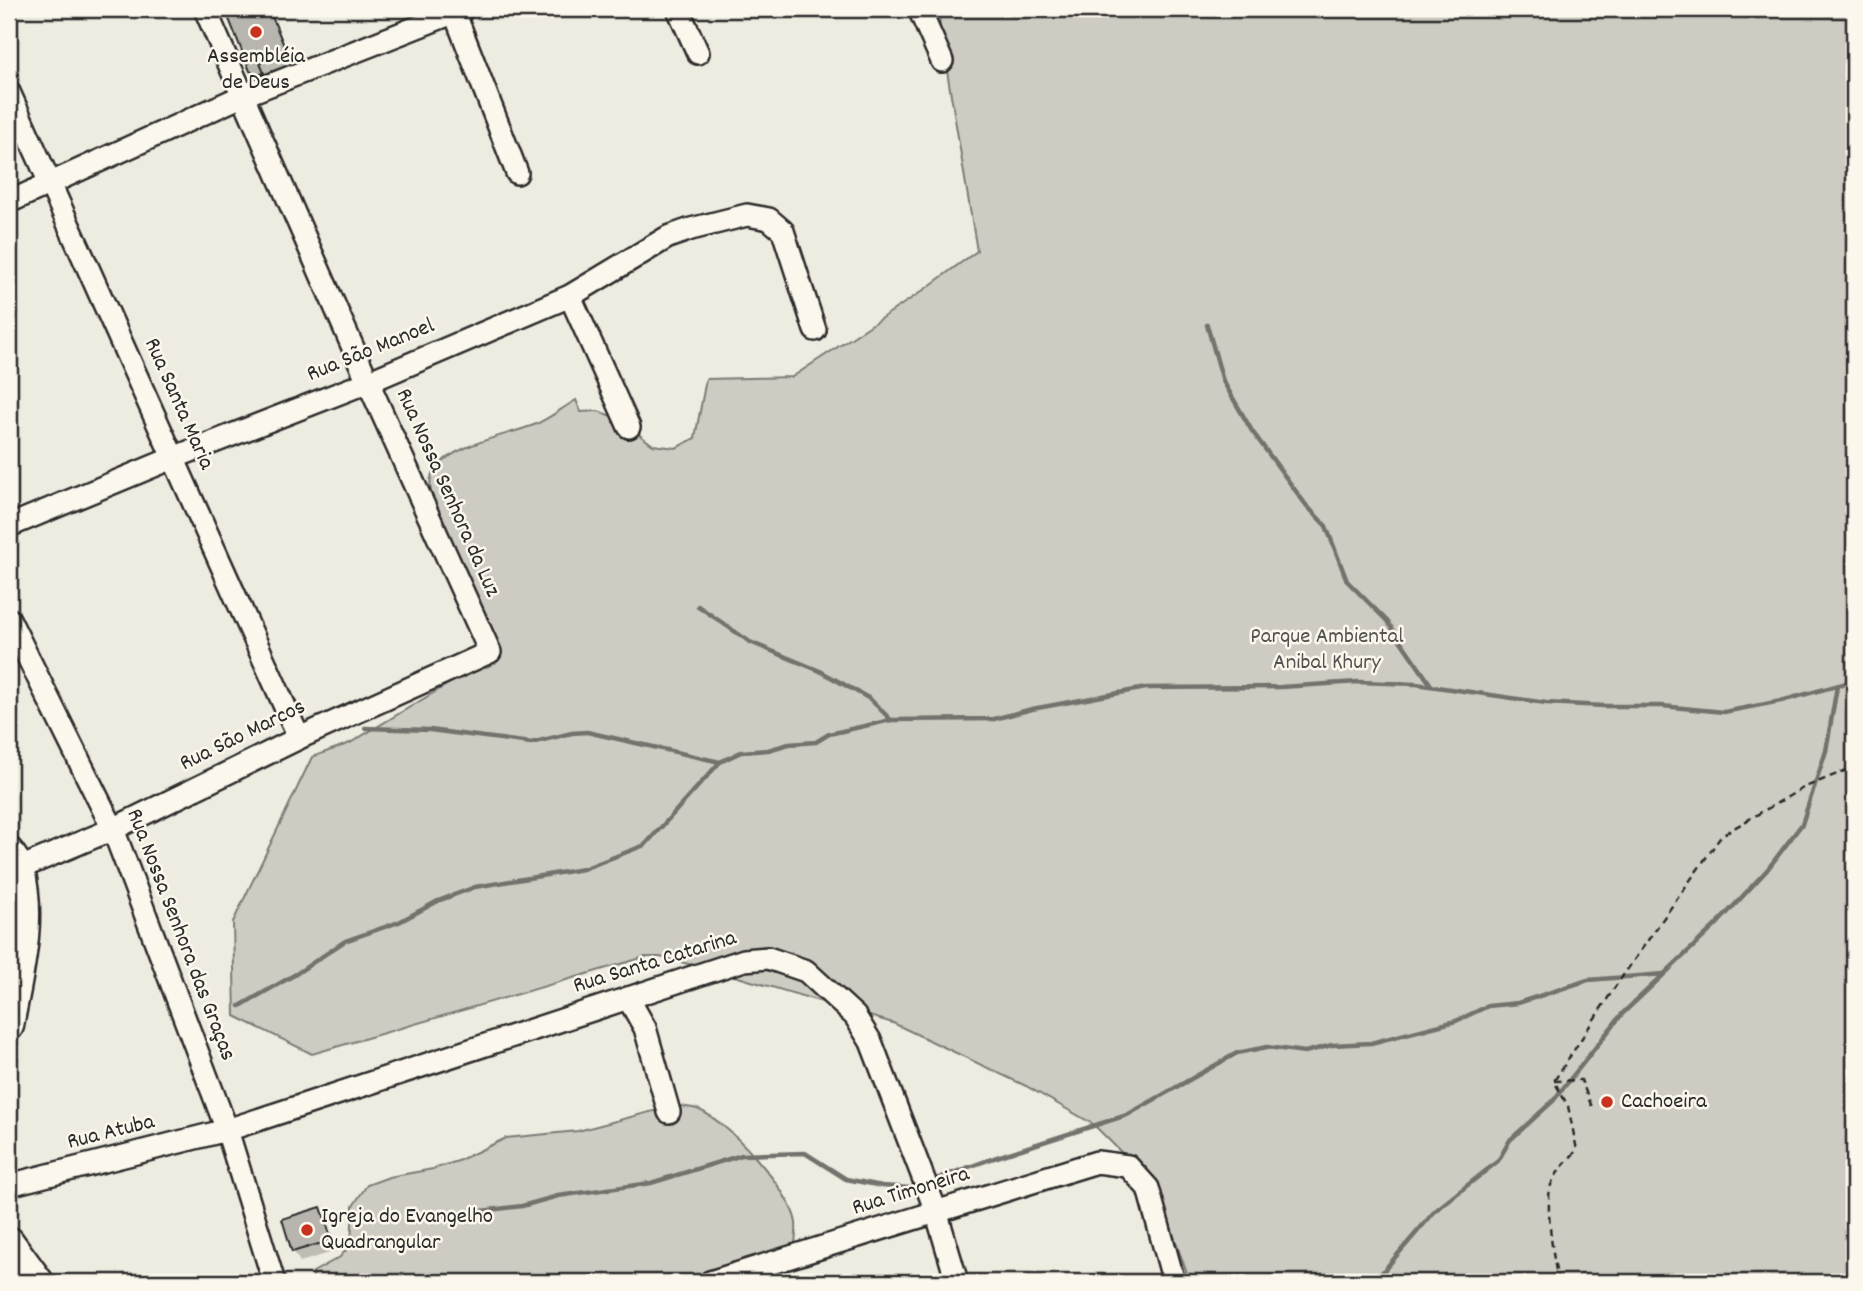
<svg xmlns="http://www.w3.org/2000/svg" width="1863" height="1291" viewBox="0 0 1863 1291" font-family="Dekko,sans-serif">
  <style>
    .green { fill: #cecbc2; stroke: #7c7b76; stroke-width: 2 }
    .shadow { fill: #0003 }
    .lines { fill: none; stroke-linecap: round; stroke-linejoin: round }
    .stream { stroke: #74726e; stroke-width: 4.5 }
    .building { fill: #b8b5ae; stroke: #2b2b2b; stroke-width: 2 }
    .minor-casing { stroke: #2b2b2b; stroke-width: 26 }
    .major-casing { stroke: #2b2b2b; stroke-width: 33 }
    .path { stroke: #2b2b2b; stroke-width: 2.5; stroke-dasharray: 7 5; stroke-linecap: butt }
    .minor { stroke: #fbf7ec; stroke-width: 21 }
    .major { stroke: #fbf7ec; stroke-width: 28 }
    .poi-dot { fill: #c8321e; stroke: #fbf7ec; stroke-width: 2.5 }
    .labels { text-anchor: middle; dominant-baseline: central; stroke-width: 5; stroke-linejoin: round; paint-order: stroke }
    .poi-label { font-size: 23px; fill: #2b2b2b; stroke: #fbf7ec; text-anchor: start }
    .street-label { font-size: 23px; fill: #2b2b2b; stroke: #fbf7ec }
    .park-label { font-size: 23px; fill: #545351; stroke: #fbf7ec }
  </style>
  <rect width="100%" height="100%" fill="#eeebe0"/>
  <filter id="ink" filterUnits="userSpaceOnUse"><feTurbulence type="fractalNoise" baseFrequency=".0143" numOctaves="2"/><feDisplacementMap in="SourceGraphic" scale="14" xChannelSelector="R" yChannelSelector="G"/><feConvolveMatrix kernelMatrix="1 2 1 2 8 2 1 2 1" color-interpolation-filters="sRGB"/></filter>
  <g filter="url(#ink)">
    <g class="green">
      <path d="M 939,9 L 1854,9 L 1854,1282 L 1190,1282 L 1171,1228 L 1157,1204 L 1122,1153 L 1093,1124 L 1026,1086 L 893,1023 L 721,972 L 660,957 L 645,957 L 312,1054 L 235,1016 L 233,922 L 312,757 L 350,743 L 463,675 L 483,642 L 435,511 C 432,498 426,480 435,469 C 455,444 505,436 534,425 C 549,419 562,408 576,400 L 581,412 L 598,411 L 617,418 L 653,445 L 676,448 L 695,438 L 706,379 L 792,377 L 918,294 L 977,251 L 940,29 Z"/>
      <path d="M 676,1105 C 683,1107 691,1107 697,1109 C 727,1120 792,1192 796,1223 C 797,1232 795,1242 794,1251 L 702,1282 L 313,1282 L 313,1272 L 340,1257 L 351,1244 L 353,1206 L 367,1185 L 389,1177 L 433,1169 L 458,1161 L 506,1138 L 578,1131 Z"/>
    </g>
    <g class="shadow">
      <path d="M 227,9 L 269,9 L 291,63 L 265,74 L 268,83 L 258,82 L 252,71 Z"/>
      <path d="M 320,1209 L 326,1220 L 336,1251 L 300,1262 L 294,1252 L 284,1220 Z"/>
    </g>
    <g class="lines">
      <g class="stream">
        <path d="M 1207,325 L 1223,381 L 1252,431 L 1306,505 L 1326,526 L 1347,581 L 1387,621 L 1431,685"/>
        <path d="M 698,606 L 750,642 L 820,671 L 870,699 L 891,720"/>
        <path d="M 365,728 L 430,730 L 531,743 L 572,733 L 587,732 L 720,762"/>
        <path d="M 240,1006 L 296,974 L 345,941 L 399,922 L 438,901 L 475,887 L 583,869 L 645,845 L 720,762 L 741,752 L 768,750 L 789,744 L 816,742 L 829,734 L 891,720 L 994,719 L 1032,709 L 1146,688 L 1281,687 L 1358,682 L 1416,684 L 1546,703 L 1604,706 L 1662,706 L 1724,712 L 1781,701 L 1854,681"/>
        <path d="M 930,1181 L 994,1158 L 1127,1115 L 1237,1053 L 1267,1047 L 1305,1052 L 1332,1045 L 1371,1043 L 1456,1021 L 1488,1006 L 1518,1003 L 1588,980 L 1664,974"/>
        <path d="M 432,1217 L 522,1206 L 558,1196 L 651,1183 L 742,1155 L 805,1153 L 846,1179 L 882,1186 L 910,1188 L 918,1185"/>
        <path d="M 1374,1282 L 1435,1211 L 1498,1161 L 1510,1140 L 1553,1101 L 1622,1014 L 1716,925 L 1767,870 L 1802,824 L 1826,751 L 1837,686"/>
      </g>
    </g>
    <g class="building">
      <path d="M 225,9 L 269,9 L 287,53 L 260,63 L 264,73 L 257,75 L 250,71 Z"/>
      <path d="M 321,1207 L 332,1240 L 292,1252 L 282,1219 Z"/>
    </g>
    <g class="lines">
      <g class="minor-casing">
        <g id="minor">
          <path d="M 453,9 L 517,173"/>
          <path d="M 678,9 L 698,53"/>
          <path d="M 919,9 L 942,61"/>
          <path d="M 9,92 L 299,738"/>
          <path d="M 9,202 L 242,96 L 463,9"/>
          <path d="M 570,296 L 629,427"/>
          <path d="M 9,526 L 173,458 L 368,382 L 570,296 L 668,237 L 691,229 L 747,215 L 769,219 L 783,231 L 815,330"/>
          <path d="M 9,619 L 113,829 L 227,1130 L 274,1282"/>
          <path d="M 20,868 L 113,829 L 299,738 L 490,652 L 368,382 L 205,9"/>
          <path d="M 628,998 L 645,1028 L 669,1112"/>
          <path d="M 9,1185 L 227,1130 L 744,960 L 768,958 L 806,971 L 855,1016 L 871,1042 L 936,1211 L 957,1282"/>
          <path d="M 710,1282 L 1097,1162 L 1128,1166 L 1148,1188 L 1174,1282"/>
        </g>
      </g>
      <g class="major-casing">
        <g id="major">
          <path d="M 9,852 C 13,858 18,864 20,871 C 33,921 18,976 9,1026"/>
          <path d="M 9,1241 L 39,1282"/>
        </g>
      </g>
      <g class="path">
        <path d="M 1554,1081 L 1581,1080 L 1592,1107"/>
        <path d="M 1559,1282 C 1553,1264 1545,1201 1551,1185 C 1557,1171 1567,1161 1577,1150 L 1568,1106 L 1554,1081 L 1615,987 L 1722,835 L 1803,788 L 1854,767"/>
      </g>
      <use href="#minor" class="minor"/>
      <use href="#major" class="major"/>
    </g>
  </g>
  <g class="poi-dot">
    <circle cx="256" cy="32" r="7"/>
    <circle cx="1607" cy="1102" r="7"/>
    <circle cx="307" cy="1230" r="7"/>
  </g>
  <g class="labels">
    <g class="poi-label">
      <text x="256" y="57" text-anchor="middle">Assembléia<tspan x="256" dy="26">de Deus</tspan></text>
      <text x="1621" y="1102">Cachoeira</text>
      <text x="321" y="1217">Igreja do Evangelho<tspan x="321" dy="26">Quadrangular</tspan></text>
    </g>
    <g class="street-label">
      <text transform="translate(371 351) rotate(-22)">Rua São Manoel</text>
      <text transform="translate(178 404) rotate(66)">Rua Santa Maria</text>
      <text transform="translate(447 493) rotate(66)">Rua Nossa Senhora da Luz</text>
      <text transform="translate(243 736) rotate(-26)">Rua São Marcos</text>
      <text transform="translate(180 935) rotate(69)">Rua Nossa Senhora das Graças</text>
      <text transform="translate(655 963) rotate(-17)">Rua Santa Catarina</text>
      <text transform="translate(111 1133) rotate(-14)">Rua Atuba</text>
      <text transform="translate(911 1192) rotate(-17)">Rua Timoneira</text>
    </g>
    <g class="park-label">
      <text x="1327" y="637">Parque Ambiental<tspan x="1327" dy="26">Anibal Khury</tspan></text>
    </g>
  </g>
  <rect width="1863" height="1291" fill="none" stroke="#fbf7ec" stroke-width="35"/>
  <rect x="18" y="18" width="1828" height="1256" fill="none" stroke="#2b2b2b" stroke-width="2.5" filter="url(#ink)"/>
</svg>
